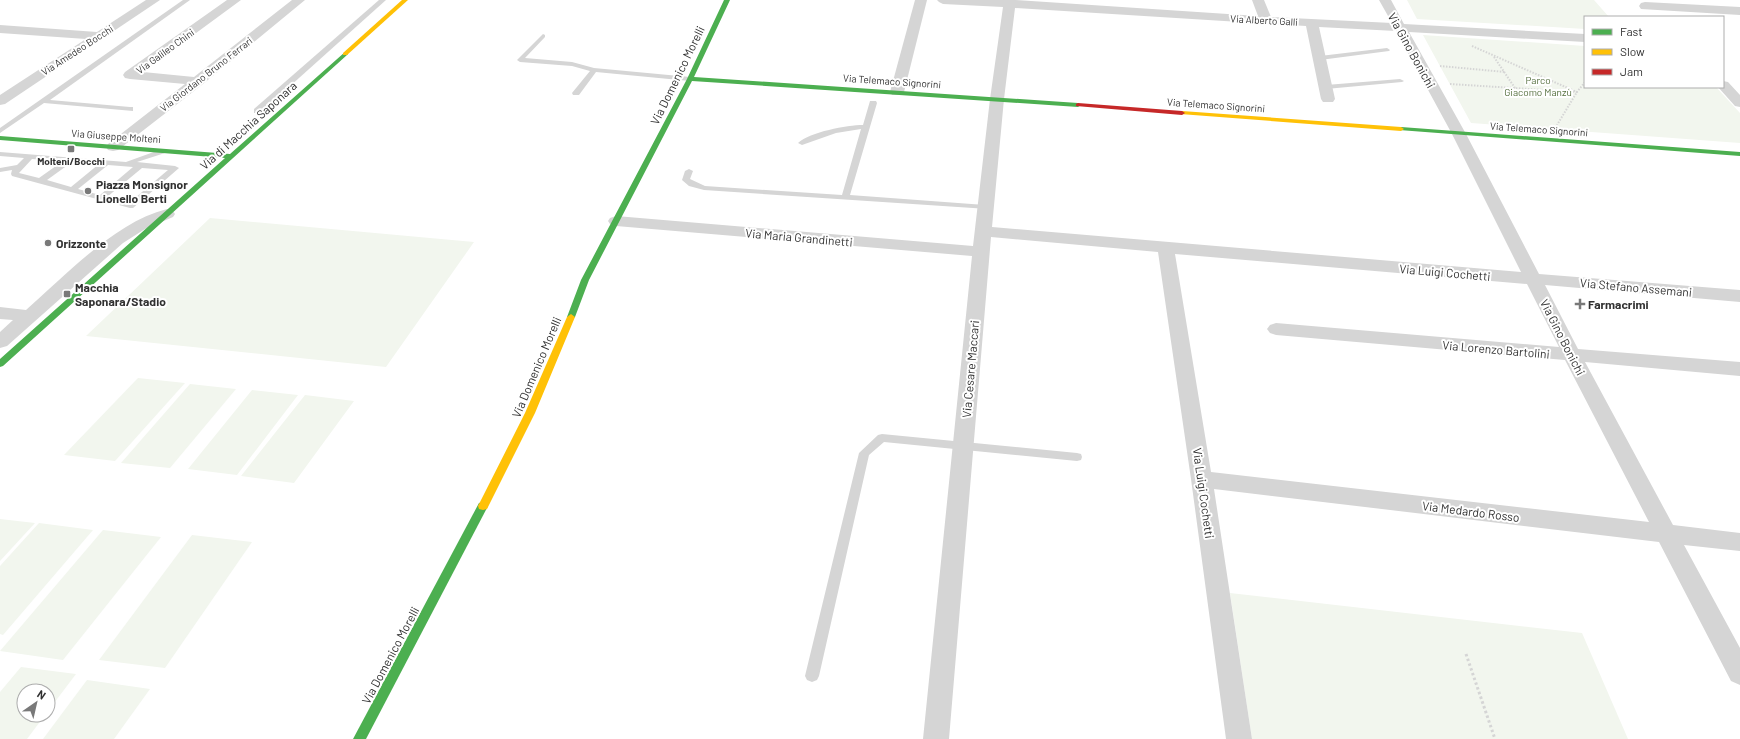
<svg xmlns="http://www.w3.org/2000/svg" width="1740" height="739" viewBox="0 0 1740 739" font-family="Barlow,sans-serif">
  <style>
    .green { fill: #f2f6ee }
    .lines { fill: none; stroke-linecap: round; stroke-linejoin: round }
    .path-far1 { stroke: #d5d5d5; stroke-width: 2; stroke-dasharray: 1.5 1.5; stroke-linecap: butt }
    .path { stroke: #d5d5d5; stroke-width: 3; stroke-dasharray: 2.5 2.5; stroke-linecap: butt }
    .lane { fill: #d5d5d5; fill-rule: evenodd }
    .street { fill: #d5d5d5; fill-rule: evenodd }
    .fast { fill: #4caf50; fill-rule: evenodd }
    .slow { fill: #ffc107; fill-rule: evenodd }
    .jam { fill: #c62828; fill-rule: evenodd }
    .poi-dot { fill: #797979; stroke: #fff; stroke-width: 1.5 }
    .labels { text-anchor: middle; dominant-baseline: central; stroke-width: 4; stroke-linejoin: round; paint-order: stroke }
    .far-street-label { font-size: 10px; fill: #313131; stroke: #fff }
    .far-park-label { font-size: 10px; fill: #546e3d; stroke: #fff }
    .far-poi-label { font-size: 10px; font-weight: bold; fill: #313131; stroke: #fff }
    .street-label { font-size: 12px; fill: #313131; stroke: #fff }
    .poi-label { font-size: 12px; font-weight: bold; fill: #313131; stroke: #fff; text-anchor: start }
  </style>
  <rect width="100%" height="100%" fill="#fff"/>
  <g class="green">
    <path d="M 1407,0 L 1594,0 L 1609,17 L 1585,17 L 1585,29 L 1417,19 Z"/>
    <path d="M 1423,35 L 1585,46 L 1585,87 L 1716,87 L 1740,113 L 1740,143 L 1471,123 Z"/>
    <path d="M 210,218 L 474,242 L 386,367 L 86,336 Z"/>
    <path d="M 138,378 L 185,383 L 115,461 L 64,455 Z"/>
    <path d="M 190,384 L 236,389 L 170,468 L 121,463 Z"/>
    <path d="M 252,390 L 298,395 L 237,475 L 188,469 Z"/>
    <path d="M 305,395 L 354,401 L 294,483 L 241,476 Z"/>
    <path d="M 0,519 L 35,523 L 0,561 Z"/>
    <path d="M 39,523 L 93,530 L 3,635 L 0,634 L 0,566 Z"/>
    <path d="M 103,530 L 161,537 L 63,660 L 0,651 Z"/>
    <path d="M 192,535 L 252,542 L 165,668 L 99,660 Z"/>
    <path d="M 1230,593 L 1582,633 L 1628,739 L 1252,739 Z"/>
    <path d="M 21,667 L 76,674 L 48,711 L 48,691 L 24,691 L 24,715 L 45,715 L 27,739 L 0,739 L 0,692 Z"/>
    <path d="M 87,680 L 150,689 L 114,739 L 43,739 Z"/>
  </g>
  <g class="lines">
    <g class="path-far1">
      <path d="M 1472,46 L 1577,92 L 1585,82"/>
      <path d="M 1494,57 L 1515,88"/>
      <path d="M 1440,66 L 1505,72"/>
      <path d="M 1450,84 L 1577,92 L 1557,125"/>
    </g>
    <path class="path" d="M 1466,654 L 1495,739"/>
    <g class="lane">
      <path d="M 183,0 L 190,0 L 50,100 L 130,107 L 133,107 L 133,111 L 44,103 L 0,133 L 0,128 Z"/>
      <path d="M 379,0 L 386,0 L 260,113 L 254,113 L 254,109 Z"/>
      <path d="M 543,34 L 545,35 L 545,37 L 525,58 L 572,62 L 594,68 L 690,77 L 693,79 L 690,81 L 596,72 L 579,95 L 573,95 L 572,93 L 590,71 L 572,66 L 520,62 L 517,60 Z"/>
      <path d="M 1387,48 L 1390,50 L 1389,51 L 1320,60 L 1317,58 L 1320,56 Z"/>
      <path d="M 1400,79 L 1404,81 L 1402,82 L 1326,89 L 1322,87 L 1326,85 Z"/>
      <path d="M 870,101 L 876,101 L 877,103 L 850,195 L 985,205 L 989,207 L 988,209 L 704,190 L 689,186 L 682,180 L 685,171 L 689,169 L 693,171 L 690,179 L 705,186 L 842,195 L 861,129 L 836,133 L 802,145 L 798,143 C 810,132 847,125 863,125 Z"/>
      <path d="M 162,149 L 166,151 L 165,153 L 137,162 L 175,166 L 179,168 L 133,208 L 130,208 L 12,176 L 11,174 L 12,170 L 0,172 L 0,168 L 17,165 L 24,158 L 0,156 L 0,152 L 126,162 ZM 32,159 L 63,161 L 39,178 L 19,173 ZM 72,162 L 99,164 L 71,187 L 47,180 ZM 108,165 L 133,167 L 100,195 L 78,189 ZM 142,168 L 168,170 L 129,203 L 107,197 Z"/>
      <path d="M 882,434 L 1077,453 L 1081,454 L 1082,457 L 1081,460 L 1077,461 L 884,442 L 869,455 L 819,676 L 817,680 L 812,682 L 807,680 L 805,676 L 859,453 L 878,435 Z"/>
    </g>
    <g class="street">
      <path d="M 146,0 L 160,0 L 5,104 L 0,105 L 0,95 L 86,39 L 0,33 L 0,25 L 97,32 Z"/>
      <path d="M 227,0 L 241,0 L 143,72 L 194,77 L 292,0 L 305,0 L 203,84 L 118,150 L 113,151 L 108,150 L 106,147 L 108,144 L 185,84 L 130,79 L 125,78 L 123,75 L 125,72 Z"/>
      <path d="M 915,0 L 927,0 L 904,92 L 902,95 L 892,95 L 890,92 Z"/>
      <path d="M 937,0 L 1016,0 L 1258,16 L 1252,0 L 1264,0 L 1271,17 L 1392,23 L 1379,0 L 1391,0 L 1404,24 L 1585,34 L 1585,42 L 1409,32 L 1466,134 L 1539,274 L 1740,290 L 1740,302 L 1545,285 L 1578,349 L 1740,362 L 1740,376 L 1585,362 L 1673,525 L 1740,533 L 1740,551 L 1684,545 L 1740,648 L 1740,685 L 1731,681 L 1659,542 L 1214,489 L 1252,739 L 1226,739 L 1191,479 L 1158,252 L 991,237 L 949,739 L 923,739 L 972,256 L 616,226 L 610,224 L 608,221 L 610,218 L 616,216 L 973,246 L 990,99 L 1003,7 L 943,4 L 939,2 ZM 1015,8 L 1306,26 L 1321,99 L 1323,102 L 1333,102 L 1335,99 L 1319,27 L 1396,31 L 1452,134 L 1521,272 L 992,227 L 1004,99 ZM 1175,254 L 1527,284 L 1559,347 L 1276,323 L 1270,325 L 1267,329 L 1270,333 L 1276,335 L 1565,360 L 1649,522 L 1211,472 Z"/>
      <path d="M 1645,2 L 1740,7 L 1740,15 L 1641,9 L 1639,6 L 1641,3 Z"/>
      <path d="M 1723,81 L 1728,82 L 1740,95 L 1740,107 L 1735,106 L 1718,87 L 1723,87 Z"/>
      <path d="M 167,209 L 173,211 L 175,214 L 173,217 L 145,229 L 123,243 L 7,346 L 0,348 L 0,332 L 13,320 L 0,319 L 0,307 L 26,310 C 66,275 115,222 167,209 Z"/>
    </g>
    <g class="fast">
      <path d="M 724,0 L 730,0 L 694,77 L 1078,103 L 1081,105 L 1078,107 L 692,81 L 589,280 L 575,317 L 571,320 L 568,319 L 567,317 L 581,280 L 687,79 Z"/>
      <path d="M 345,52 L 348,54 L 347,55 L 3,366 L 0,367 L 0,359 L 225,158 L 0,140 L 0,136 L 230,154 Z"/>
      <path d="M 1401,127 L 1740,152 L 1740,156 L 1399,130 L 1399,128 Z"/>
      <path d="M 483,502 L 487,503 L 488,506 L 366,739 L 353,739 L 479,503 Z"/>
    </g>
    <g class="slow">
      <path d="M 402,0 L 408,0 L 347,55 L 343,55 L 343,53 Z"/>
      <path d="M 1182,111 L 1401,127 L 1404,129 L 1401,131 L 1180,114 L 1180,112 Z"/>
      <path d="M 571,314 L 575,317 L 535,413 L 487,509 L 483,510 L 479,509 L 478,506 L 525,413 L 567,317 Z"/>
    </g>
    <path class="jam" d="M 1078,103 L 1182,111 L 1185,113 L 1182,115 L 1076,106 L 1076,104 Z"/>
  </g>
  <g class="poi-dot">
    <rect x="67" y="145" width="8" height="8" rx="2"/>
    <circle cx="88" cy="191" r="4"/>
    <circle cx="48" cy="243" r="4"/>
    <rect x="63" y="290" width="8" height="8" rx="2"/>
    <path d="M1578 298h4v4h4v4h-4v4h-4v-4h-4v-4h4z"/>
  </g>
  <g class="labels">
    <g class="far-street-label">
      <text transform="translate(1264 20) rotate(3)">Via Alberto Galli</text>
      <text transform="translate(77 50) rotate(-33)">Via Amedeo Bocchi</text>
      <text transform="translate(165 51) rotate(-36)">Via Galileo Chini</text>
      <text transform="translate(206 74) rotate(-38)">Via Giordano Bruno Ferrari</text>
      <text transform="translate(892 81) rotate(4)">Via Telemaco Signorini</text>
      <text transform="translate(1216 105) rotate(4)">Via Telemaco Signorini</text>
      <text transform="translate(1539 129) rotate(4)">Via Telemaco Signorini</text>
      <text transform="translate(116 136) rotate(4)">Via Giuseppe Molteni</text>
    </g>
    <g class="far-park-label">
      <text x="1538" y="80">Parco<tspan x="1538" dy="12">Giacomo Manzù</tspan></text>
    </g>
    <g class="far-poi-label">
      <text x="71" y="161">Molteni/Bocchi</text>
    </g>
    <g class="street-label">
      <text transform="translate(1412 50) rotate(61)">Via Gino Bonichi</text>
      <text transform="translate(677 75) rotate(-64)">Via Domenico Morelli</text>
      <text transform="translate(248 125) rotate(-42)">Via di Macchia Saponara</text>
      <text transform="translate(799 237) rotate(5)">Via Maria Grandinetti</text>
      <text transform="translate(1445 272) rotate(5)">Via Luigi Cochetti</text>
      <text transform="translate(1636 287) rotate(5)">Via Stefano Assemani</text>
      <text transform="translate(1563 337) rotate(63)">Via Gino Bonichi</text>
      <text transform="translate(1496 349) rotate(5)">Via Lorenzo Bartolini</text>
      <text transform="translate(536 367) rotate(-67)">Via Domenico Morelli</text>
      <text transform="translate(970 369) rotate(-85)">Via Cesare Maccari</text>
      <text transform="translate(1204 493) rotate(82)">Via Luigi Cochetti</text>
      <text transform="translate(1471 511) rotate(7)">Via Medardo Rosso</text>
      <text transform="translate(390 655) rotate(-62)">Via Domenico Morelli</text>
    </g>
    <g class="poi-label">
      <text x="96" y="184">Piazza Monsignor<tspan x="96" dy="14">Lionello Berti</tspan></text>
      <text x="56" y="243">Orizzonte</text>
      <text x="75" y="287">Macchia<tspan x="75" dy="14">Saponara/Stadio</tspan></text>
      <text x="1588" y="304">Farmacrimi</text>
    </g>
  </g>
  <rect x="1584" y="16" width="140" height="72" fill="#ffffff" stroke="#adadad"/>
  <rect x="1592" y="29" width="20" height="6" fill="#4caf50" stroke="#adadad"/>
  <text x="1620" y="36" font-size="12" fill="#313131">Fast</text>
  <rect x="1592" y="49" width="20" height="6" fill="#ffc107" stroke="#adadad"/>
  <text x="1620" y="56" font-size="12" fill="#313131">Slow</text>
  <rect x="1592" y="69" width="20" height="6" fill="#c62828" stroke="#adadad"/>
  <text x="1620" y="76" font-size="12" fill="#313131">Jam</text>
  <g transform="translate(36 703) rotate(34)"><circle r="19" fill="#ffffff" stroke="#adadad"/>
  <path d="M0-3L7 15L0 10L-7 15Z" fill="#797979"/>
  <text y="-6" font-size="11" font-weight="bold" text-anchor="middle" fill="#313131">N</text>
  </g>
</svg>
